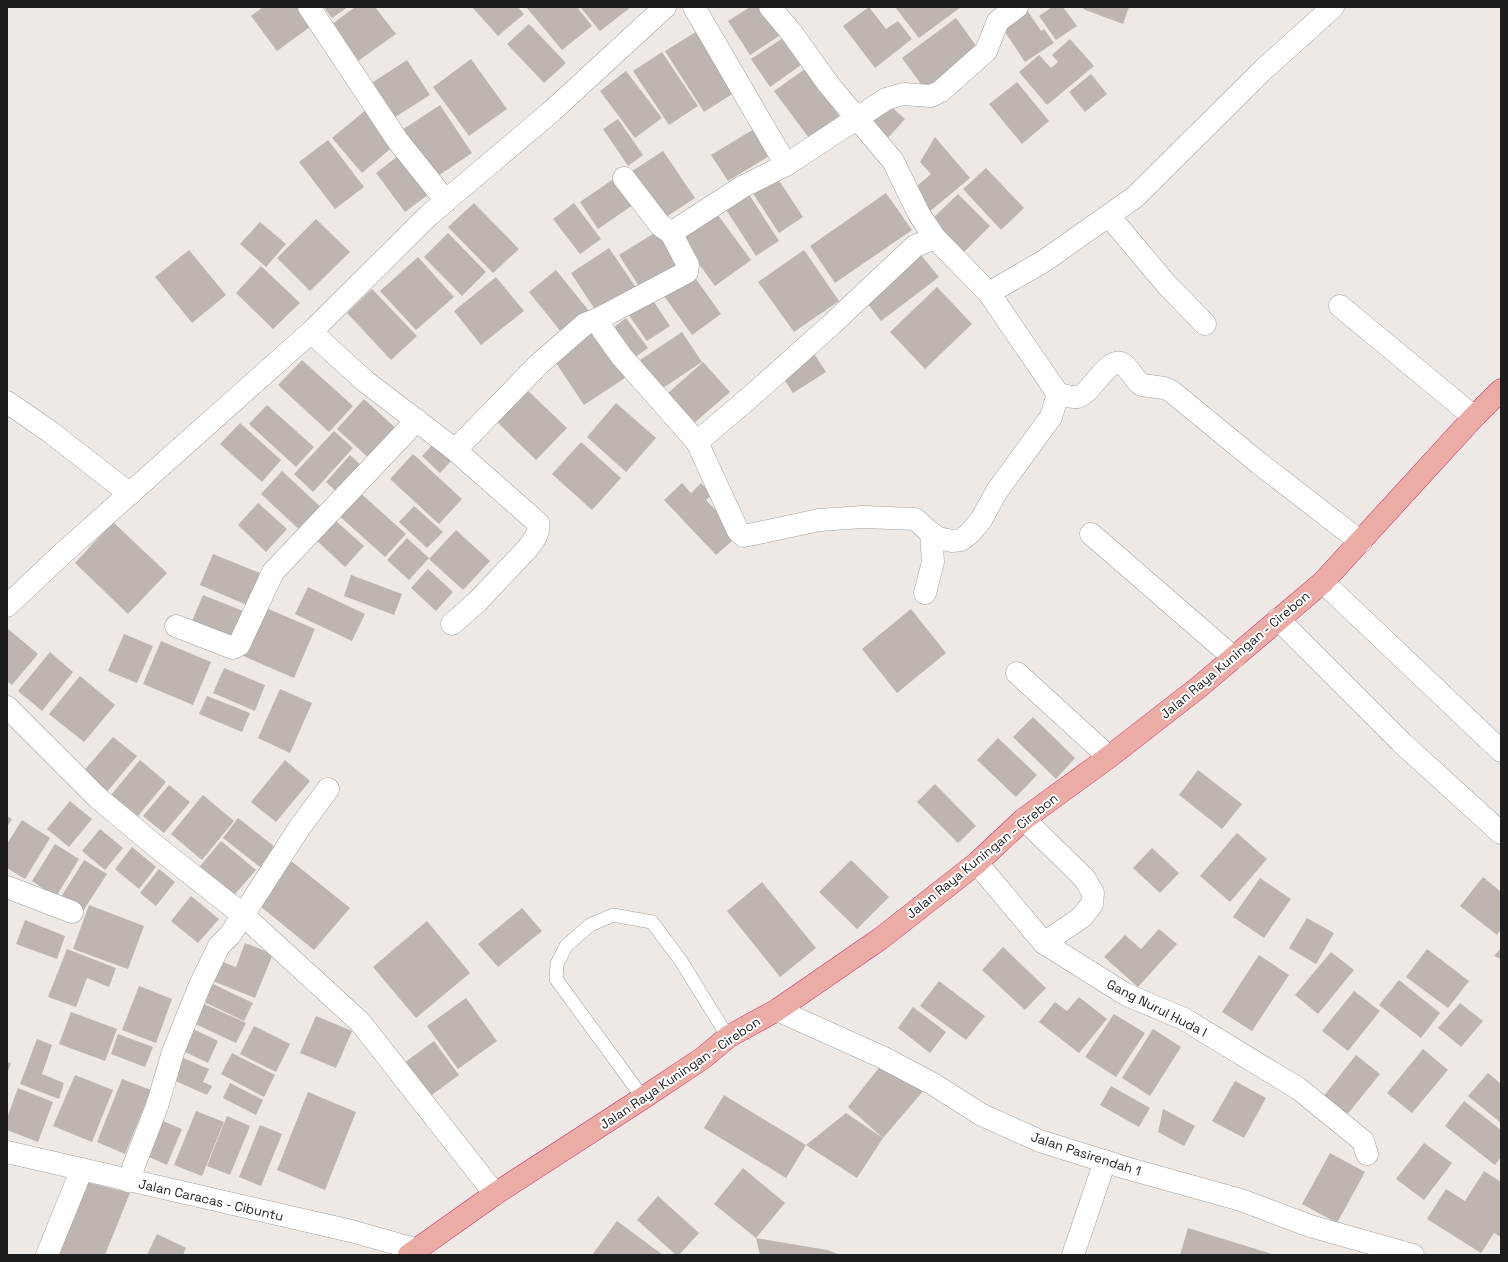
<svg xmlns="http://www.w3.org/2000/svg" width="1508" height="1262" viewBox="0 0 1508 1262" font-family="'Space Grotesk',sans-serif">
  <style>
    .building { fill: #beb5b0 }
    .lines { fill: none; stroke-linecap: round; stroke-linejoin: round }
    .service-casing { stroke: #a1a1a1; stroke-width: 14 }
    .minor-casing { stroke: #a1a1a1; stroke-width: 23 }
    .tertiary-casing { stroke: #a1a1a1; stroke-width: 23 }
    .trunk-casing { stroke: #cd3074; stroke-width: 23 }
    .service { stroke: #fff; stroke-width: 13 }
    .minor { stroke: #fff; stroke-width: 22 }
    .tertiary { stroke: #fff; stroke-width: 22 }
    .trunk { stroke: #eaaca4; stroke-width: 22 }
    .labels { text-anchor: middle; dominant-baseline: central; stroke-width: 4; stroke-linejoin: round; paint-order: stroke }
    .street-label { font-size: 13px; fill: #1d1d1d; stroke: #fff }
  </style>
  <rect width="100%" height="100%" fill="#eee9e4"/>
  <g class="building">
    <path d="M 263,7 L 302,7 L 314,24 L 277,51 L 251,16 Z"/>
    <path d="M 324,7 L 348,7 L 332,18 Z"/>
    <path d="M 355,7 L 375,7 L 396,34 L 358,61 L 332,24 Z"/>
    <path d="M 472,7 L 518,7 L 524,14 L 498,36 Z"/>
    <path d="M 526,7 L 577,7 L 592,26 L 562,50 Z"/>
    <path d="M 580,7 L 631,7 L 600,31 Z"/>
    <path d="M 750,7 L 765,7 L 782,34 L 750,55 L 728,21 Z"/>
    <path d="M 869,7 L 886,29 L 898,21 L 912,39 L 875,68 L 843,26 Z"/>
    <path d="M 895,7 L 961,7 L 919,38 Z"/>
    <path d="M 1025,7 L 1041,31 L 1044,29 L 1054,43 L 1025,62 L 999,23 Z"/>
    <path d="M 1052,7 L 1063,7 L 1077,26 L 1056,40 L 1039,16 Z"/>
    <path d="M 1084,7 L 1129,7 L 1123,24 L 1083,9 Z"/>
    <path d="M 956,18 L 980,51 L 926,91 L 902,58 Z"/>
    <path d="M 529,24 L 566,63 L 544,83 L 507,44 Z"/>
    <path d="M 699,30 L 737,91 L 704,112 L 665,51 Z"/>
    <path d="M 783,38 L 801,65 L 770,87 L 751,59 Z"/>
    <path d="M 1070,39 L 1094,66 L 1047,105 L 1019,72 L 1039,55 L 1051,68 L 1058,62 L 1052,55 Z"/>
    <path d="M 662,52 L 698,106 L 669,125 L 633,71 Z"/>
    <path d="M 471,59 L 507,109 L 469,136 L 433,87 Z"/>
    <path d="M 407,60 L 430,95 L 389,121 L 367,86 Z"/>
    <path d="M 805,69 L 839,116 L 809,138 L 774,91 Z"/>
    <path d="M 626,71 L 662,118 L 635,138 L 600,91 Z"/>
    <path d="M 1091,74 L 1107,94 L 1085,112 L 1069,92 Z"/>
    <path d="M 1017,82 L 1049,121 L 1022,144 L 989,104 Z"/>
    <path d="M 886,102 L 905,119 L 887,139 L 868,122 Z"/>
    <path d="M 440,105 L 472,153 L 432,180 L 399,132 Z"/>
    <path d="M 367,109 L 396,144 L 362,173 L 332,138 Z"/>
    <path d="M 618,119 L 643,155 L 628,166 L 603,129 Z"/>
    <path d="M 759,126 L 776,152 L 728,181 L 711,155 Z"/>
    <path d="M 935,137 L 970,178 L 928,213 L 910,192 L 931,174 L 920,162 Z"/>
    <path d="M 328,140 L 364,187 L 335,209 L 299,162 Z"/>
    <path d="M 663,151 L 695,198 L 660,221 L 629,173 Z"/>
    <path d="M 403,152 L 433,191 L 405,212 L 376,173 Z"/>
    <path d="M 986,168 L 1024,208 L 1001,230 L 963,189 Z"/>
    <path d="M 776,176 L 803,217 L 779,233 L 752,192 Z"/>
    <path d="M 615,178 L 633,205 L 598,229 L 580,202 Z"/>
    <path d="M 748,193 L 779,241 L 756,256 L 725,208 Z"/>
    <path d="M 886,193 L 912,230 L 835,283 L 810,246 Z"/>
    <path d="M 958,194 L 990,226 L 961,255 L 929,222 Z"/>
    <path d="M 474,203 L 519,249 L 493,273 L 448,227 Z"/>
    <path d="M 574,203 L 601,239 L 580,254 L 553,219 Z"/>
    <path d="M 715,211 L 751,260 L 715,286 L 679,237 Z"/>
    <path d="M 316,219 L 350,252 L 310,291 L 277,258 Z"/>
    <path d="M 260,222 L 286,244 L 266,267 L 240,244 Z"/>
    <path d="M 661,229 L 682,262 L 640,288 L 619,255 Z"/>
    <path d="M 448,233 L 486,272 L 462,296 L 424,257 Z"/>
    <path d="M 609,248 L 637,289 L 598,314 L 571,273 Z"/>
    <path d="M 189,250 L 226,295 L 192,323 L 155,277 Z"/>
    <path d="M 804,250 L 839,301 L 794,332 L 758,282 Z"/>
    <path d="M 921,255 L 939,277 L 881,321 L 864,299 Z"/>
    <path d="M 418,257 L 454,297 L 416,330 L 380,291 Z"/>
    <path d="M 261,266 L 300,303 L 273,329 L 236,293 Z"/>
    <path d="M 556,270 L 589,311 L 562,333 L 529,292 Z"/>
    <path d="M 693,275 L 721,314 L 692,335 L 664,296 Z"/>
    <path d="M 496,277 L 524,311 L 481,345 L 454,311 Z"/>
    <path d="M 937,287 L 972,324 L 925,369 L 890,332 Z"/>
    <path d="M 372,289 L 417,336 L 391,360 L 347,313 Z"/>
    <path d="M 652,299 L 670,326 L 647,341 L 628,314 Z"/>
    <path d="M 626,318 L 648,348 L 631,360 L 608,332 Z"/>
    <path d="M 596,328 L 628,376 L 584,405 L 552,357 Z"/>
    <path d="M 682,332 L 702,362 L 660,390 L 640,360 Z"/>
    <path d="M 813,352 L 826,372 L 793,393 L 780,373 Z"/>
    <path d="M 302,360 L 353,406 L 329,432 L 278,385 Z"/>
    <path d="M 703,362 L 730,392 L 693,424 L 667,394 Z"/>
    <path d="M 523,386 L 567,428 L 536,460 L 493,418 Z"/>
    <path d="M 364,399 L 400,432 L 373,462 L 337,429 Z"/>
    <path d="M 616,403 L 656,438 L 626,472 L 587,437 Z"/>
    <path d="M 267,405 L 314,447 L 296,467 L 249,424 Z"/>
    <path d="M 240,423 L 281,460 L 262,482 L 220,444 Z"/>
    <path d="M 334,431 L 353,448 L 313,492 L 294,474 Z"/>
    <path d="M 581,442 L 621,478 L 592,510 L 552,474 Z"/>
    <path d="M 434,443 L 452,460 L 440,473 L 422,456 Z"/>
    <path d="M 413,454 L 462,499 L 439,524 L 390,479 Z"/>
    <path d="M 350,455 L 365,469 L 341,496 L 326,482 Z"/>
    <path d="M 282,471 L 325,511 L 304,534 L 261,494 Z"/>
    <path d="M 682,483 L 691,493 L 701,483 L 712,495 L 706,500 L 739,535 L 716,555 L 664,500 Z"/>
    <path d="M 357,490 L 406,534 L 385,557 L 336,513 Z"/>
    <path d="M 258,503 L 287,529 L 266,552 L 238,525 Z"/>
    <path d="M 414,506 L 443,532 L 427,548 L 399,522 Z"/>
    <path d="M 334,519 L 364,546 L 345,567 L 315,539 Z"/>
    <path d="M 113,522 L 167,573 L 128,614 L 75,563 Z"/>
    <path d="M 456,530 L 490,561 L 463,590 L 429,559 Z"/>
    <path d="M 407,538 L 429,558 L 409,580 L 387,560 Z"/>
    <path d="M 213,554 L 260,573 L 247,605 L 200,585 Z"/>
    <path d="M 428,569 L 453,592 L 436,611 L 411,588 Z"/>
    <path d="M 351,575 L 402,594 L 394,615 L 344,596 Z"/>
    <path d="M 308,587 L 365,614 L 352,641 L 295,614 Z"/>
    <path d="M 203,595 L 243,611 L 232,638 L 192,621 Z"/>
    <path d="M 264,607 L 315,629 L 294,678 L 243,656 Z"/>
    <path d="M 911,609 L 946,653 L 897,693 L 862,649 Z"/>
    <path d="M 7,628 L 38,654 L 12,685 L 7,681 Z"/>
    <path d="M 124,634 L 153,646 L 137,683 L 108,671 Z"/>
    <path d="M 161,641 L 211,662 L 193,705 L 143,684 Z"/>
    <path d="M 50,652 L 73,672 L 42,711 L 18,691 Z"/>
    <path d="M 224,668 L 265,685 L 255,711 L 213,693 Z"/>
    <path d="M 80,676 L 115,705 L 84,742 L 49,714 Z"/>
    <path d="M 280,689 L 312,703 L 290,753 L 258,738 Z"/>
    <path d="M 207,696 L 250,713 L 242,732 L 199,714 Z"/>
    <path d="M 1033,717 L 1075,758 L 1056,779 L 1013,737 Z"/>
    <path d="M 113,737 L 137,756 L 106,793 L 82,773 Z"/>
    <path d="M 998,738 L 1037,775 L 1016,797 L 977,760 Z"/>
    <path d="M 140,760 L 166,782 L 138,816 L 111,795 Z"/>
    <path d="M 285,760 L 310,781 L 276,822 L 251,802 Z"/>
    <path d="M 1198,770 L 1242,804 L 1222,829 L 1179,795 Z"/>
    <path d="M 935,784 L 976,826 L 958,843 L 917,802 Z"/>
    <path d="M 169,785 L 190,802 L 164,833 L 143,816 Z"/>
    <path d="M 203,795 L 234,821 L 202,860 L 171,834 Z"/>
    <path d="M 70,801 L 92,819 L 69,847 L 47,829 Z"/>
    <path d="M 7,816 L 12,819 L 7,827 Z"/>
    <path d="M 238,818 L 275,847 L 260,867 L 223,838 Z"/>
    <path d="M 22,820 L 50,838 L 25,879 L 7,868 L 7,844 Z"/>
    <path d="M 100,829 L 123,848 L 105,870 L 82,851 Z"/>
    <path d="M 1237,833 L 1267,859 L 1230,902 L 1200,876 Z"/>
    <path d="M 221,841 L 256,870 L 229,901 L 195,872 Z"/>
    <path d="M 55,844 L 79,859 L 56,897 L 32,881 Z"/>
    <path d="M 132,847 L 156,867 L 139,889 L 115,869 Z"/>
    <path d="M 1152,848 L 1179,873 L 1160,893 L 1133,868 Z"/>
    <path d="M 84,860 L 107,874 L 83,911 L 61,897 Z"/>
    <path d="M 290,860 L 350,908 L 314,950 L 255,902 Z"/>
    <path d="M 851,860 L 889,897 L 857,929 L 819,892 Z"/>
    <path d="M 159,869 L 175,882 L 156,906 L 140,893 Z"/>
    <path d="M 1483,877 L 1501,892 L 1501,929 L 1497,935 L 1460,906 Z"/>
    <path d="M 1260,878 L 1291,899 L 1264,938 L 1233,917 Z"/>
    <path d="M 762,882 L 816,948 L 780,977 L 727,911 Z"/>
    <path d="M 191,896 L 219,919 L 198,943 L 171,921 Z"/>
    <path d="M 89,905 L 144,926 L 128,969 L 73,949 Z"/>
    <path d="M 522,908 L 542,931 L 498,967 L 478,944 Z"/>
    <path d="M 1307,918 L 1334,933 L 1316,964 L 1289,948 Z"/>
    <path d="M 25,920 L 65,936 L 57,959 L 16,944 Z"/>
    <path d="M 427,921 L 470,973 L 416,1018 L 373,967 Z"/>
    <path d="M 1159,929 L 1177,944 L 1138,987 L 1104,957 L 1125,935 L 1141,949 Z"/>
    <path d="M 245,943 L 273,954 L 255,998 L 208,979 L 215,959 L 236,967 Z"/>
    <path d="M 1003,947 L 1046,988 L 1025,1010 L 982,970 Z"/>
    <path d="M 1501,948 L 1501,959 L 1494,956 Z"/>
    <path d="M 67,949 L 116,968 L 109,987 L 87,978 L 76,1007 L 48,997 Z"/>
    <path d="M 1427,949 L 1469,981 L 1448,1008 L 1406,977 Z"/>
    <path d="M 1331,952 L 1354,970 L 1318,1014 L 1295,995 Z"/>
    <path d="M 1259,955 L 1289,975 L 1252,1031 L 1222,1012 Z"/>
    <path d="M 1399,980 L 1440,1013 L 1421,1038 L 1379,1005 Z"/>
    <path d="M 939,981 L 985,1016 L 966,1040 L 920,1006 Z"/>
    <path d="M 211,983 L 253,1003 L 244,1021 L 202,1001 Z"/>
    <path d="M 139,986 L 172,999 L 156,1043 L 122,1030 Z"/>
    <path d="M 1354,991 L 1380,1011 L 1348,1051 L 1322,1031 Z"/>
    <path d="M 1079,997 L 1107,1019 L 1079,1053 L 1039,1022 L 1055,1002 L 1067,1011 Z"/>
    <path d="M 466,998 L 497,1041 L 458,1069 L 427,1026 Z"/>
    <path d="M 200,1002 L 246,1023 L 236,1043 L 191,1022 Z"/>
    <path d="M 1460,1003 L 1483,1021 L 1461,1047 L 1438,1028 Z"/>
    <path d="M 913,1007 L 946,1032 L 930,1053 L 898,1028 Z"/>
    <path d="M 71,1012 L 117,1029 L 105,1061 L 59,1044 Z"/>
    <path d="M 1114,1014 L 1145,1033 L 1116,1077 L 1085,1057 Z"/>
    <path d="M 316,1016 L 352,1031 L 336,1068 L 300,1053 Z"/>
    <path d="M 254,1026 L 290,1044 L 276,1072 L 240,1054 Z"/>
    <path d="M 191,1028 L 218,1041 L 208,1063 L 181,1050 Z"/>
    <path d="M 1153,1029 L 1181,1047 L 1150,1096 L 1122,1078 Z"/>
    <path d="M 118,1034 L 153,1047 L 145,1067 L 111,1054 Z"/>
    <path d="M 37,1039 L 52,1045 L 42,1074 L 64,1083 L 59,1099 L 20,1084 Z"/>
    <path d="M 434,1041 L 459,1075 L 429,1097 L 404,1063 Z"/>
    <path d="M 1423,1049 L 1448,1070 L 1412,1113 L 1387,1093 Z"/>
    <path d="M 232,1053 L 275,1075 L 264,1097 L 221,1074 Z"/>
    <path d="M 1356,1055 L 1380,1074 L 1346,1116 L 1323,1097 Z"/>
    <path d="M 181,1057 L 209,1069 L 203,1082 L 212,1086 L 207,1095 L 171,1079 Z"/>
    <path d="M 885,1060 L 924,1090 L 883,1138 L 848,1107 Z"/>
    <path d="M 7,1062 L 11,1063 L 7,1074 Z"/>
    <path d="M 1488,1073 L 1501,1084 L 1501,1123 L 1468,1096 Z"/>
    <path d="M 75,1075 L 113,1090 L 92,1142 L 53,1126 Z"/>
    <path d="M 122,1079 L 151,1090 L 125,1154 L 97,1142 Z"/>
    <path d="M 1235,1081 L 1266,1098 L 1244,1138 L 1212,1121 Z"/>
    <path d="M 230,1083 L 263,1100 L 256,1115 L 223,1098 Z"/>
    <path d="M 1111,1086 L 1150,1108 L 1139,1127 L 1100,1105 Z"/>
    <path d="M 18,1088 L 53,1102 L 38,1142 L 7,1130 L 7,1118 Z"/>
    <path d="M 308,1092 L 356,1112 L 325,1190 L 277,1170 Z"/>
    <path d="M 724,1095 L 806,1145 L 786,1178 L 704,1128 Z"/>
    <path d="M 1464,1101 L 1501,1130 L 1501,1157 L 1495,1165 L 1445,1126 Z"/>
    <path d="M 1163,1109 L 1195,1126 L 1184,1146 L 1158,1132 Z"/>
    <path d="M 196,1111 L 224,1122 L 202,1176 L 174,1165 Z"/>
    <path d="M 846,1113 L 883,1138 L 857,1178 L 806,1145 Z"/>
    <path d="M 227,1116 L 250,1126 L 230,1175 L 207,1166 Z"/>
    <path d="M 163,1121 L 182,1129 L 167,1165 L 149,1157 Z"/>
    <path d="M 260,1125 L 282,1134 L 261,1186 L 239,1177 Z"/>
    <path d="M 1424,1143 L 1452,1163 L 1424,1200 L 1396,1179 Z"/>
    <path d="M 1330,1153 L 1365,1172 L 1337,1223 L 1302,1204 Z"/>
    <path d="M 743,1168 L 785,1203 L 756,1238 L 714,1204 Z"/>
    <path d="M 1484,1171 L 1501,1182 L 1501,1237 L 1494,1233 L 1481,1253 L 1427,1219 L 1446,1189 L 1465,1201 Z"/>
    <path d="M 82,1181 L 130,1193 L 105,1255 L 52,1255 Z"/>
    <path d="M 658,1196 L 699,1233 L 679,1255 L 676,1255 L 637,1220 Z"/>
    <path d="M 617,1221 L 663,1255 L 592,1255 Z"/>
    <path d="M 1188,1228 L 1275,1255 L 1180,1255 Z"/>
    <path d="M 157,1234 L 186,1248 L 183,1255 L 147,1255 Z"/>
    <path d="M 756,1238 L 827,1250 L 841,1255 L 760,1255 Z"/>
  </g>
  <g class="lines">
    <g class="service-casing">
      <path id="service" d="M 643,1098 L 556,979 L 557,964 L 566,946 L 590,925 L 613,915 L 652,922 L 681,961 L 728,1037"/>
    </g>
    <g class="minor-casing">
      <g id="minor">
        <path d="M 309,7 L 398,141 L 446,201"/>
        <path d="M 694,7 L 786,165"/>
        <path d="M 770,7 L 791,32 L 829,85 L 893,161 L 919,214 L 935,238 L 989,293 L 1058,394 L 1051,417 L 997,491 L 981,520 L 969,534 L 961,540 L 952,541 L 938,538 L 931,533"/>
        <path d="M 624,178 L 660,225 L 671,233 L 742,187 L 786,165 L 886,99 L 903,94 L 931,96 L 941,91 L 986,51 L 998,21 L 1017,7"/>
        <path d="M 1109,216 L 1167,285 L 1205,324"/>
        <path d="M 671,233 L 688,265 L 687,272 L 598,319 L 602,329 L 622,357 L 697,442 L 749,398 L 832,324 L 915,246 L 935,238"/>
        <path d="M 989,293 L 1044,261 L 1135,197 L 1264,69 L 1333,7"/>
        <path d="M 1340,306 L 1474,417"/>
        <path d="M 311,332 L 366,382 L 454,449 L 464,441 L 539,364 L 585,324 L 598,319"/>
        <path d="M 1058,394 C 1064,395 1071,398 1077,397 C 1091,395 1108,355 1123,364 C 1130,369 1134,380 1142,385 L 1164,388 L 1171,391 L 1260,464 L 1361,542"/>
        <path d="M 7,402 L 49,431 L 130,494"/>
        <path d="M 697,442 L 738,531 L 744,536 L 819,520 L 863,517 L 915,519 L 931,533 L 933,562 L 925,593"/>
        <path d="M 1091,534 L 1234,658"/>
        <path d="M 1323,582 L 1501,751"/>
        <path d="M 7,606 L 62,554 L 311,332 L 429,215 L 552,111 L 665,7"/>
        <path d="M 1278,619 L 1402,743 L 1501,833"/>
        <path d="M 452,624 L 478,601 L 528,548 C 534,540 540,533 538,523 L 454,449"/>
        <path d="M 176,626 L 233,648 L 239,645 L 273,572 L 417,420"/>
        <path d="M 1017,673 L 1109,757"/>
        <path d="M 7,707 L 98,798 L 158,848 L 243,915 L 360,1022 L 495,1194"/>
        <path d="M 1024,819 L 1085,879 L 1093,893 L 1092,904 L 1082,917 L 1044,943"/>
        <path d="M 977,863 L 1044,943 L 1125,994 L 1184,1019 L 1299,1089 L 1363,1141 L 1367,1154"/>
        <path d="M 7,887 L 72,912"/>
        <path d="M 777,1010 L 882,1057 L 933,1084 L 982,1115 L 1040,1141 L 1126,1168 L 1241,1200 L 1310,1226 L 1413,1255"/>
        <path d="M 128,1181 L 157,1106 L 173,1052 L 200,985 L 219,946 L 230,935 L 300,827 L 328,789"/>
        <path d="M 47,1255 L 82,1169"/>
        <path d="M 1073,1255 L 1105,1161"/>
      </g>
    </g>
    <g class="tertiary-casing">
      <path id="tertiary" d="M 7,1152 L 351,1231 L 415,1249"/>
    </g>
    <g class="trunk-casing">
      <path id="trunk" d="M 409,1255 L 495,1194 L 643,1098 L 703,1058 L 728,1037 L 777,1010 L 880,939 L 977,863 L 1024,819 L 1109,757 L 1199,687 L 1323,582 L 1474,417 L 1501,390"/>
    </g>
    <use href="#service" class="service"/>
    <use href="#minor" class="minor"/>
    <use href="#tertiary" class="tertiary"/>
    <use href="#trunk" class="trunk"/>
  </g>
  <g class="labels">
    <g class="street-label">
      <text transform="translate(1235 655) rotate(-40)">Jalan Raya Kuningan - Cirebon</text>
      <text transform="translate(982 856) rotate(-39)">Jalan Raya Kuningan - Cirebon</text>
      <text transform="translate(1157 1008) rotate(27)">Gang Nurul Huda I</text>
      <text transform="translate(680 1073) rotate(-34)">Jalan Raya Kuningan - Cirebon</text>
      <text transform="translate(1086 1154) rotate(18)">Jalan Pasirendah 1</text>
      <text transform="translate(211 1200) rotate(13)">Jalan Caracas - Cibuntu</text>
    </g>
  </g>
  <rect width="1508" height="1262" fill="none" stroke="#1d1d1d" stroke-width="16"/>
</svg>
